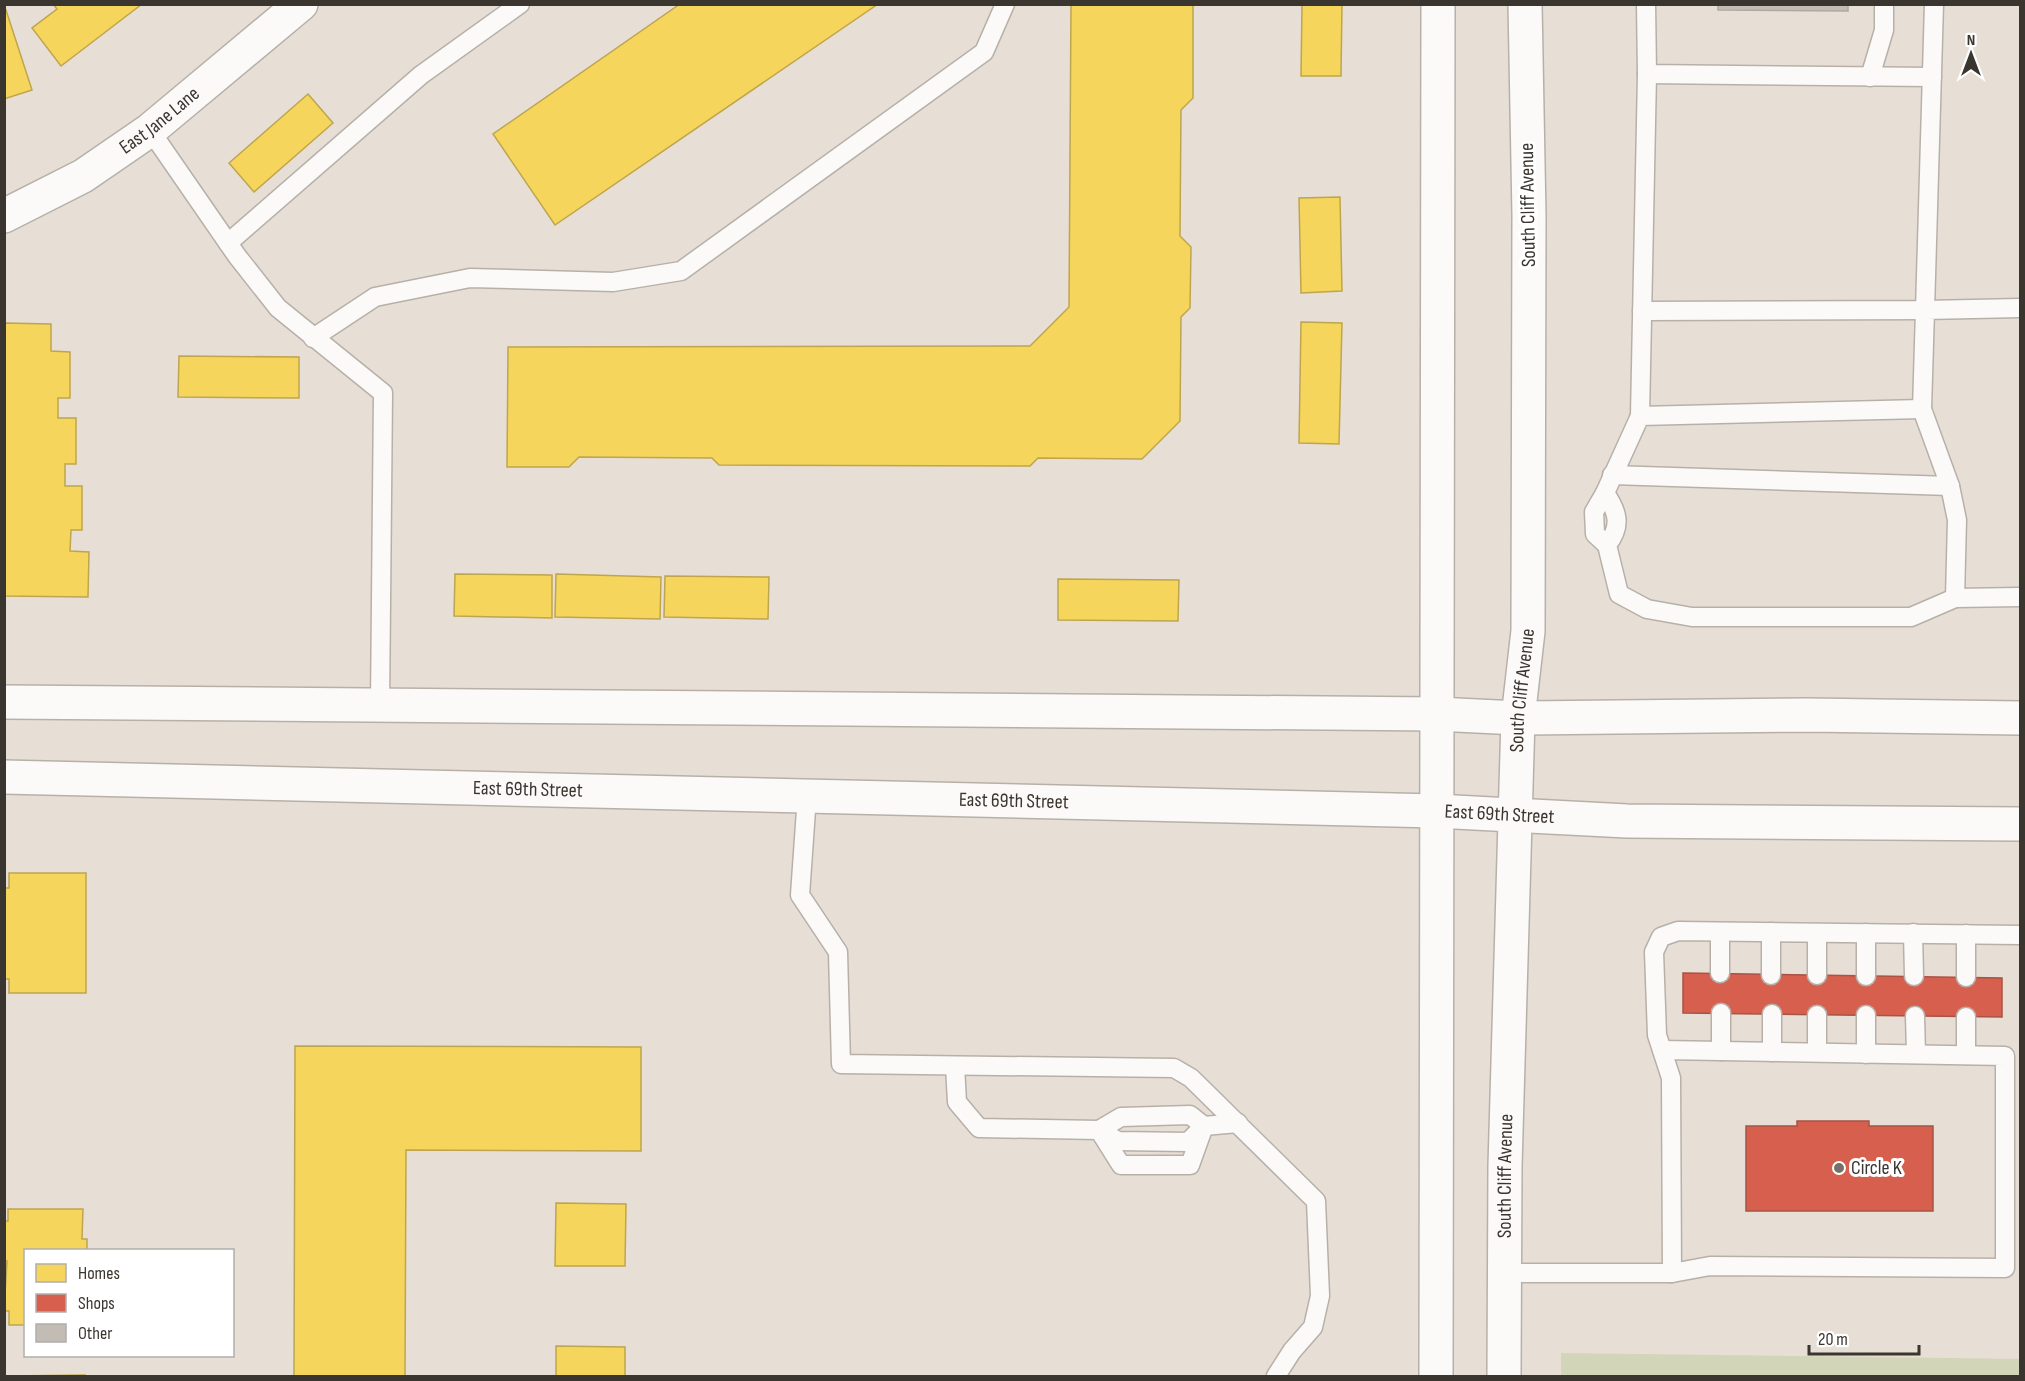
<svg xmlns="http://www.w3.org/2000/svg" width="2025" height="1381" viewBox="0 0 2025 1381" font-family="'Sofia Sans Condensed',sans-serif">
  <style>
    .green { fill: #d2d5b8 }
    .homes { fill: #f6d55c; stroke: #bea54e; stroke-width: 1.5 }
    .shops { fill: #d6604d; stroke: #a85344; stroke-width: 1.5 }
    .building { fill: #c3bcb5; stroke: #aea9a2; stroke-width: 1.5 }
    .lines { fill: none; stroke-linecap: round; stroke-linejoin: round }
    .service-casing { stroke: #b7b0a9; stroke-width: 21 }
    .minor-casing { stroke: #b7b0a9; stroke-width: 36 }
    .secondary-casing { stroke: #b7b0a9; stroke-width: 36 }
    .service { stroke: #fbfaf9; stroke-width: 18 }
    .minor { stroke: #fbfaf9; stroke-width: 33 }
    .secondary { stroke: #fbfaf9; stroke-width: 33 }
    .poi-dot { fill: #777069; stroke: #fff; stroke-width: 2 }
    .labels { text-anchor: middle; dominant-baseline: central; stroke-width: 6; stroke-linejoin: round; paint-order: stroke }
    .street-label { font-size: 20px; fill: #3b352f; stroke: #fff }
    .poi-label { font-size: 20px; fill: #3b352f; stroke: #fff; text-anchor: start }
  </style>
  <rect width="100%" height="100%" fill="#e7dfd6"/>
  <path class="green" d="M 1561,1353 L 2020,1359 L 2020,1376 L 1561,1376 Z"/>
  <g class="homes">
    <path d="M 53,4 L 142,4 L 61,66 L 32,28 L 57,9 Z"/>
    <path d="M 680,4 L 878,4 L 555,225 L 493,134 Z"/>
    <path d="M 1071,4 L 1193,4 L 1193,98 L 1181,110 L 1180,236 L 1191,247 L 1190,308 L 1181,317 L 1180,421 L 1142,459 L 1038,458 L 1030,466 L 719,465 L 712,458 L 579,457 L 569,467 L 507,467 L 508,347 L 1030,346 L 1069,307 Z"/>
    <path d="M 1302,4 L 1342,4 L 1341,76 L 1301,76 Z"/>
    <path d="M 6,10 L 32,90 L 4,99 L 4,11 Z"/>
    <path d="M 308,94 L 333,123 L 254,192 L 229,163 Z"/>
    <path d="M 1340,197 L 1342,291 L 1301,293 L 1299,198 Z"/>
    <path d="M 1301,322 L 1342,323 L 1339,444 L 1299,443 Z"/>
    <path d="M 4,323 L 51,324 L 51,351 L 70,352 L 70,398 L 58,398 L 58,418 L 76,418 L 76,464 L 65,464 L 65,486 L 82,486 L 82,530 L 71,530 L 70,551 L 89,552 L 88,597 L 4,596 Z"/>
    <path d="M 179,356 L 299,357 L 299,398 L 178,397 Z"/>
    <path d="M 455,574 L 552,575 L 552,618 L 454,616 Z"/>
    <path d="M 556,574 L 661,577 L 660,619 L 555,617 Z"/>
    <path d="M 665,576 L 769,577 L 768,619 L 664,617 Z"/>
    <path d="M 1058,579 L 1179,580 L 1178,621 L 1058,620 Z"/>
    <path d="M 9,873 L 86,873 L 86,993 L 9,993 L 9,979 L 4,979 L 4,888 L 9,888 Z"/>
    <path d="M 295,1046 L 641,1047 L 641,1151 L 406,1150 L 405,1376 L 294,1376 Z"/>
    <path d="M 556,1203 L 626,1204 L 625,1266 L 555,1266 Z"/>
    <path d="M 8,1209 L 83,1209 L 82,1239 L 87,1239 L 87,1250 L 26,1250 L 26,1325 L 9,1325 L 9,1311 L 4,1311 L 7,1261 L 4,1261 L 4,1221 L 8,1221 Z"/>
    <path d="M 556,1346 L 625,1347 L 625,1376 L 556,1376 Z"/>
    <path d="M 85,1375 L 85,1376 L 7,1376 Z"/>
  </g>
  <g class="shops">
    <path d="M 1683,973 L 2002,978 L 2002,1017 L 1683,1013 Z"/>
    <path d="M 1797,1121 L 1869,1121 L 1869,1126 L 1933,1126 L 1933,1211 L 1746,1211 L 1746,1126 L 1797,1126 Z"/>
  </g>
  <path class="building" d="M 1718,4 L 1848,4 L 1848,11 L 1718,10 Z"/>
  <g class="lines">
    <g class="service-casing">
      <g id="service">
        <path d="M 1646,4 L 1647,74 L 1932,77"/>
        <path d="M 1870,77 L 1884,30 L 1884,4"/>
        <path d="M 150,130 L 237,256 L 278,308 L 383,393 L 380,706"/>
        <path d="M 228,243 L 421,75 L 520,4"/>
        <path d="M 2020,308 L 1925,310 L 1922,409 L 1950,486 L 1957,520 L 1955,598 L 2020,597"/>
        <path d="M 1642,311 L 1925,310 L 1934,4"/>
        <path d="M 313,338 L 375,297 L 470,278 L 613,282 L 681,271 L 984,52 L 1005,4"/>
        <path d="M 1922,409 L 1640,416 L 1605,493 C 1618,512 1622,526 1607,545 L 1619,594 L 1647,609 L 1692,617 L 1911,617 L 1955,598"/>
        <path d="M 1640,416 L 1647,74"/>
        <path d="M 1612,475 L 1950,486"/>
        <path d="M 1605,493 L 1594,512 L 1595,534 L 1607,545"/>
        <path d="M 807,796 L 800,895 L 838,952 L 841,1064 L 1174,1068 L 1191,1078 L 1316,1201 L 1320,1296 L 1313,1327 L 1292,1351 L 1276,1376"/>
        <path d="M 1720,932 L 1720,973"/>
        <path d="M 1771,932 L 1771,975"/>
        <path d="M 1817,933 L 1817,975"/>
        <path d="M 1866,933 L 1866,976"/>
        <path d="M 1913,933 L 1914,976"/>
        <path d="M 1966,934 L 1966,977"/>
        <path d="M 1721,1013 L 1721,1051"/>
        <path d="M 1772,1014 L 1772,1052"/>
        <path d="M 1817,1015 L 1817,1052"/>
        <path d="M 1866,1015 L 1866,1054"/>
        <path d="M 1915,1016 L 1916,1054"/>
        <path d="M 1966,1017 L 1966,1055"/>
        <path d="M 1662,1050 L 2005,1056 L 2005,1268 L 1710,1266 L 1672,1273"/>
        <path d="M 955,1066 L 957,1102 L 979,1128 L 1099,1130 L 1118,1141 L 1188,1142 L 1204,1126 L 1238,1123"/>
        <path d="M 1190,1115 L 1204,1126 L 1190,1165 L 1121,1165 L 1099,1130 L 1121,1117 Z"/>
        <path d="M 1504,1273 L 1672,1273 L 1671,1078 L 1657,1035 L 1654,952 L 1661,937 L 1678,931 L 2020,935"/>
      </g>
    </g>
    <g class="minor-casing">
      <g id="minor">
        <path id="s1" d="M 4,216 L 83,176 L 150,130 L 301,4"/>
      </g>
    </g>
    <g class="secondary-casing">
      <g id="secondary">
        <path d="M 4,702 L 1436,714 L 1518,718 L 1807,715 L 2020,718"/>
        <path id="s2" d="M 4,777 L 1436,811 L 1627,821 L 2020,824"/>
        <path d="M 1436,1376 L 1438,4"/>
        <path id="s3" d="M 1504,1376 L 1505,1166 L 1518,718 L 1528,631 L 1529,216 L 1525,4"/>
      </g>
    </g>
    <use href="#service" class="service"/>
    <use href="#minor" class="minor"/>
    <use href="#secondary" class="secondary"/>
  </g>
  <circle class="poi-dot" cx="1839" cy="1168" r="6"/>
  <g class="labels">
    <g class="street-label">
      <text stroke="none"><textPath href="#s1" startOffset="183">East Jane Lane</textPath></text>
      <text transform="translate(1528 205) rotate(-91)">South Cliff Avenue</text>
      <text stroke="none"><textPath href="#s3" startOffset="686">South Cliff Avenue</textPath></text>
      <text stroke="none"><textPath href="#s2" startOffset="524">East 69th Street</textPath></text>
      <text stroke="none"><textPath href="#s2" startOffset="1010">East 69th Street</textPath></text>
      <text stroke="none"><textPath href="#s2" startOffset="1496">East 69th Street</textPath></text>
      <text stroke="none"><textPath href="#s3" startOffset="200">South Cliff Avenue</textPath></text>
    </g>
    <g class="poi-label">
      <text x="1851" y="1168">Circle K</text>
    </g>
  </g>
  <rect width="2025" height="1381" fill="none" stroke="#3b352f" stroke-width="12"/>
  <rect x="24" y="1249" width="210" height="108" fill="#ffffff" stroke="#b1aeac" stroke-width="1.5"/>
  <rect x="36" y="1264" width="30" height="18" fill="#f6d55c" stroke="#b1aeac" stroke-width="1.5"/>
  <text x="78" y="1279" font-size="18" fill="#3b352f">Homes</text>
  <rect x="36" y="1294" width="30" height="18" fill="#d6604d" stroke="#b1aeac" stroke-width="1.5"/>
  <text x="78" y="1309" font-size="18" fill="#3b352f">Shops</text>
  <rect x="36" y="1324" width="30" height="18" fill="#c3bcb5" stroke="#b1aeac" stroke-width="1.5"/>
  <text x="78" y="1339" font-size="18" fill="#3b352f">Other</text>
  <g transform="translate(1971 54)" stroke="#ffffff" stroke-width="4.5" paint-order="stroke">
  <path d="M0-4.5L10 22L0 15L-10 22Z" fill="#3b352f"/>
  <text y="-9" font-size="16" font-weight="bold" text-anchor="middle" fill="#3b352f">N</text>
  </g>
  <path d="M1809 1345v9h110v-9" fill="none" stroke="#3b352f" stroke-width="3"/>
  <text x="1818" y="1345" font-size="18" fill="#3b352f" stroke="#ffffff" stroke-width="4.5" paint-order="stroke">20 m</text>
</svg>
